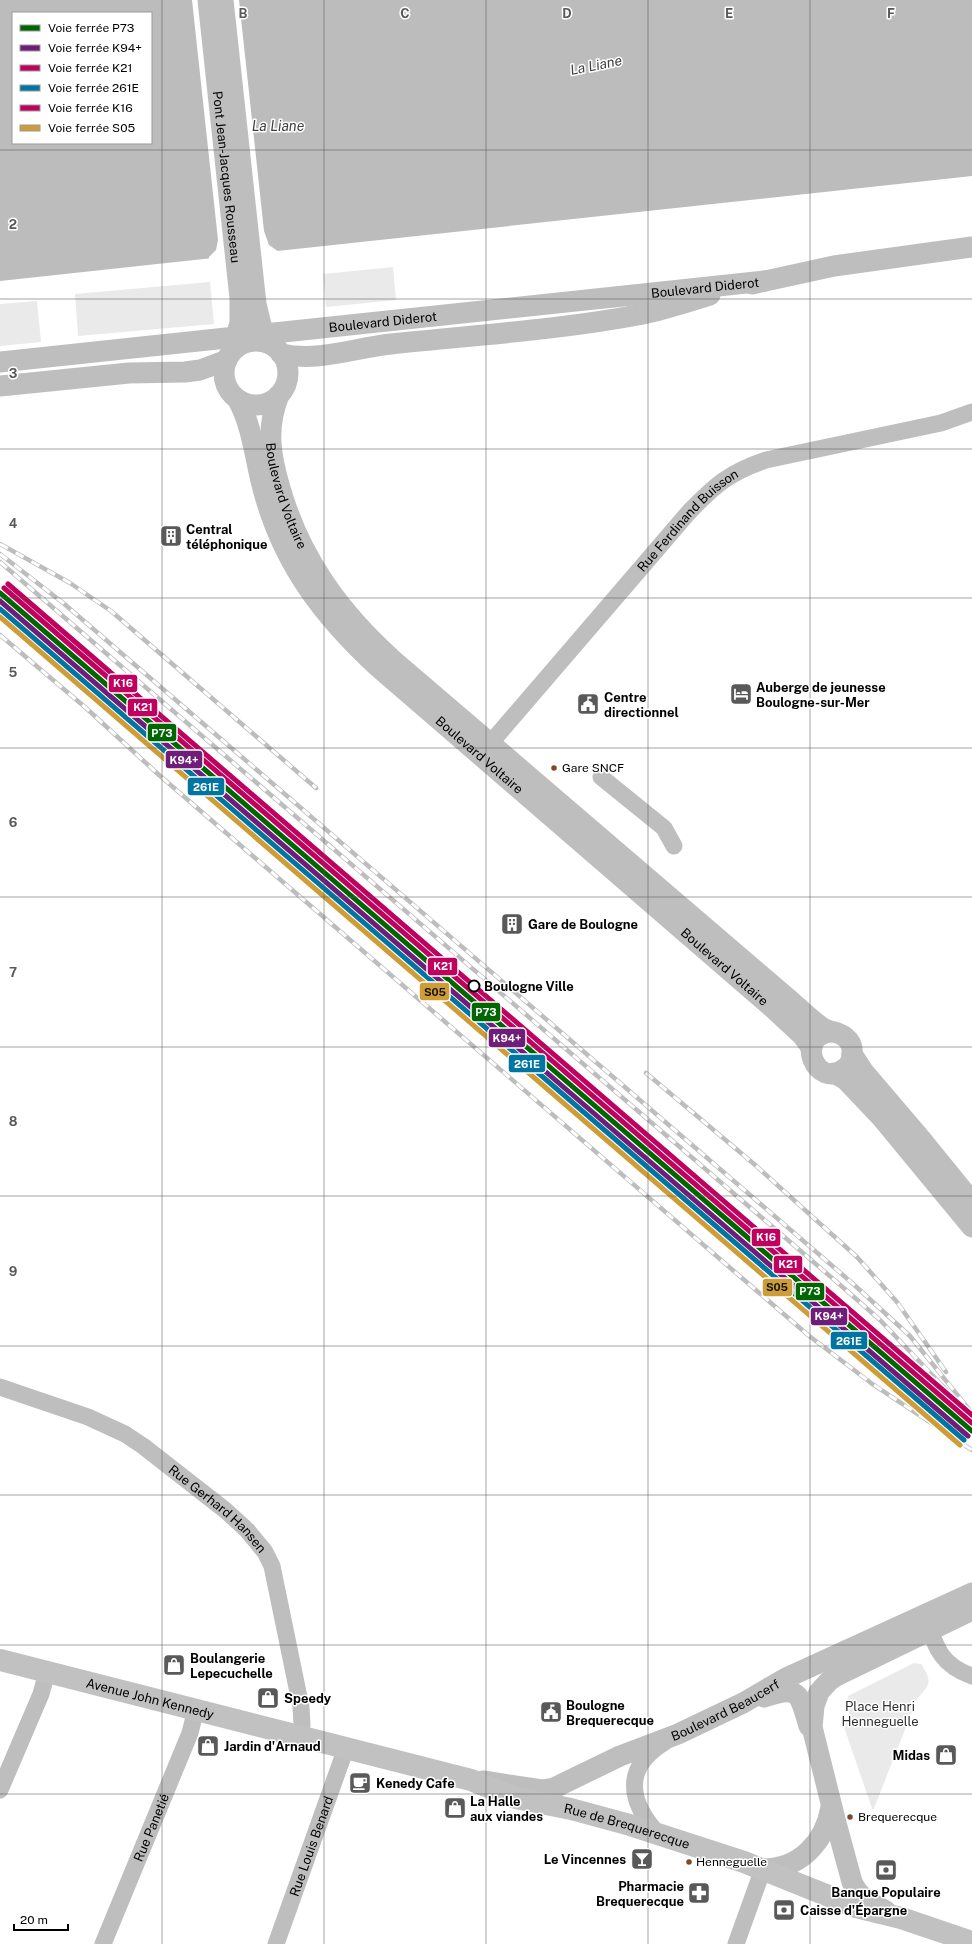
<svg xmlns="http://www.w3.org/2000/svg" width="972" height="1944" viewBox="0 0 972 1944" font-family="'Public Sans',sans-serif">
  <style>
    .green { fill: #eaeaea }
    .water { fill: #bcbcbc; fill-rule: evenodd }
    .pier { fill: #fff }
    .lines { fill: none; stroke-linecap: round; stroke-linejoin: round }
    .minor { stroke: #bebebe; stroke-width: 17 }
    .tertiary { stroke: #bebebe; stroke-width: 21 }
    .secondary { stroke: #c1c1c1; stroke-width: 22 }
    .rail-casing { stroke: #bdbdbd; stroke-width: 4.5 }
    .rail { stroke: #fff; stroke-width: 3; stroke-dasharray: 9; stroke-linecap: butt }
    .rail-1-casing { stroke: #fff; stroke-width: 8 }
    .rail-2-casing { stroke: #fff; stroke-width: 8 }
    .rail-3-casing { stroke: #fff; stroke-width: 8 }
    .rail-4-casing { stroke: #fff; stroke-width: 8 }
    .rail-5-casing { stroke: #fff; stroke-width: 8 }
    .rail-6-casing { stroke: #fff; stroke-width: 8 }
    .rail-1 { stroke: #060; stroke-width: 5 }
    .rail-2 { stroke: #6e1e78; stroke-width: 5 }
    .rail-3 { stroke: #bf005f; stroke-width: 5 }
    .rail-4 { stroke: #0075a1; stroke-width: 5 }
    .rail-5 { stroke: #bf005f; stroke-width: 5 }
    .rail-6 { stroke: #cf9d38; stroke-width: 5 }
    .grid { fill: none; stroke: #595959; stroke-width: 1; stroke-opacity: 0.55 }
    .bus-dot { fill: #7a4b2a; stroke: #fff; stroke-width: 1.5 }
    .stop-dot { fill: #fff; stroke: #000; stroke-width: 2 }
    .labels { text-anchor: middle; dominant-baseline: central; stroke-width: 3; stroke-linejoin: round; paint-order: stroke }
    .bus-label { font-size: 12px; fill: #000; stroke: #fff; text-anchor: start }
    .street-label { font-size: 13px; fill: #000; stroke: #fff }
    .poi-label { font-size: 13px; font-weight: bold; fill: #000; stroke: #fff; text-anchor: start }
    .stop-label { font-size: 13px; font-weight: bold; fill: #000; stroke: #fff; text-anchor: start }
    .park-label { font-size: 13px; fill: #2f2f2f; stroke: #fff }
    .water-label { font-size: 14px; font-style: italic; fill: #404040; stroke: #fff }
    .grid-label { font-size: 13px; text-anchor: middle; font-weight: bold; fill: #595959; stroke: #fff; stroke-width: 3; stroke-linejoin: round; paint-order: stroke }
    .line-badge { stroke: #fff; stroke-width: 1.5 }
    .badge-label { font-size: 11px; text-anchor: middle; font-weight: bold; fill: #fff }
    .pale-badge-label { font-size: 11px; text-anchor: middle; font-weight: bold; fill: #111 }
  </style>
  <rect width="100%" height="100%" fill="#fff"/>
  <g class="green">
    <path d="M 393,267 L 396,300 L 326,307 L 323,274 Z"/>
    <path d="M 210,282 L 214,324 L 78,336 L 75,294 Z"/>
    <path d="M 37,301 L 41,342 L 0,346 L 0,304 Z"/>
    <path d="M 914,1663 L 921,1664 C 933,1682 930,1684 917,1699 L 873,1811 L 844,1727 L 850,1710 L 848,1696 Z"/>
  </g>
  <path class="water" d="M 0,0 L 972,0 L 972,176 L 0,281 ZM 13,13 L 151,13 L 151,143 L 13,143 Z"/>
  <path class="pier" d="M 192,0 L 239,0 L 264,231 L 269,245 L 279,252 L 279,254 L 209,261 L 209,257 L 216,250 L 218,240 Z"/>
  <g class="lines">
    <g class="minor">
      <path id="s1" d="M 482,753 L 689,512 C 715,485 730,472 766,460 L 941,423 L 972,412"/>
      <path d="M 601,777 L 664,828 L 674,846"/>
      <path id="s2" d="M 0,1387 L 88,1417 L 125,1434 L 143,1446 L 225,1510 L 247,1530 L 265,1552 L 272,1566 L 301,1707 L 302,1725 L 300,1736"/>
      <path d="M 926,1619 C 936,1648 941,1665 972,1676"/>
      <path d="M 0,1790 L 41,1694 L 47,1672"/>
      <path d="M 658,1834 C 629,1802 622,1768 665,1742"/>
      <path id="s3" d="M 103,1944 L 190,1733 L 196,1709"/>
      <path id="s4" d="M 276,1944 L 346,1748"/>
      <path d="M 736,1944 L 763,1869"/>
    </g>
    <g class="tertiary">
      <path id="s5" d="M 208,0 L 240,298 L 240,323 L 231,353"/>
      <path d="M 223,0 L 256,304 L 261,325 L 270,344"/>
      <path d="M 752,284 L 834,266 L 972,247"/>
      <circle cx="256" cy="373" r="32"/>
      <path d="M 281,354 C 319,362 354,348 391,344 C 475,335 560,330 643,314 C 666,309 688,302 710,295"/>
      <path id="s6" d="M 0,362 L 765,281"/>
      <path d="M 0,386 L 129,373 L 185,372 L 200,370 L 227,360"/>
      <path id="s7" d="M 279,395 C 266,428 270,454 280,488 C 300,558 340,613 394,661 L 792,1002 C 802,1011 812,1021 823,1028 C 830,1032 839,1032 845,1037 C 850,1041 853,1047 852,1054 C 852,1060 849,1066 844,1069 C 817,1090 793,1036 831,1032"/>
      <path id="s8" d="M 238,400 C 254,430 255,463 265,496 C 285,566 324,617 377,666 L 774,1009 L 802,1035 L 812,1048"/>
      <path d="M 852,1054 L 863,1071 L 921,1139 L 972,1202"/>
      <path d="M 834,1073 L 846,1080 L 882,1118 L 972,1227"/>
      <path d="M 764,1697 C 801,1685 799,1694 809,1726"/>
      <path id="s9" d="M 483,1781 L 542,1790 L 554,1788 L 620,1756 L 678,1734 L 743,1703 L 786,1678 L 972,1593"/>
      <path d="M 763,1869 C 800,1869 825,1842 831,1807"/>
      <path d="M 886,1911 C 871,1903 859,1898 852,1882 L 836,1823 L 812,1727 L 814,1706 L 819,1692 L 829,1681 L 836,1676 L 972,1610"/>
    </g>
    <path class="secondary" id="s10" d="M 0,1660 L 471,1780 L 516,1798 L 571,1809 L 630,1825 L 744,1862 L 856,1907 L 901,1918 L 972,1942"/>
    <g class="rail-casing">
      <g id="rail">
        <path d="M 0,544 L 70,583 L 111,611 L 316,788"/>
        <path d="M 0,554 L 62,602 L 851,1282 L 910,1336 L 972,1413"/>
        <path d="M 0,562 L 846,1290 L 880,1320 L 954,1398"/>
        <path d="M 0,635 L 86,708 L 159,775 L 808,1335 L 871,1383 L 972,1450"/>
        <path d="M 646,1073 L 754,1164 L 857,1257 L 897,1302 L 946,1372"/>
      </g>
    </g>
    <use href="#rail" class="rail"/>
    <g class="rail-1-casing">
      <path id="rail-1" d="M 0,593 L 972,1431"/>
    </g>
    <g class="rail-2-casing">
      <path id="rail-2" d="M 0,601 L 968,1436"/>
    </g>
    <g class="rail-3-casing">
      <path id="rail-3" d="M 4,588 L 972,1423"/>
    </g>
    <g class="rail-4-casing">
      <path id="rail-4" d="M 0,609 L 964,1440"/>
    </g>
    <g class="rail-5-casing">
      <path id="rail-5" d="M 8,584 L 972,1415"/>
    </g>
    <g class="rail-6-casing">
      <path id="rail-6" d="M 0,617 L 960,1445"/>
    </g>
    <use href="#rail-1" class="rail-1"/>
    <use href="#rail-2" class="rail-2"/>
    <use href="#rail-3" class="rail-3"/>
    <use href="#rail-4" class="rail-4"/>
    <use href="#rail-5" class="rail-5"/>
    <use href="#rail-6" class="rail-6"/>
  </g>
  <path class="grid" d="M 162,0 L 162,1944M 324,0 L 324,1944M 486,0 L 486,1944M 648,0 L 648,1944M 810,0 L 810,1944M 0,150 L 972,150M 0,299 L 972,299M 0,449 L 972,449M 0,598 L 972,598M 0,748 L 972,748M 0,897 L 972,897M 0,1047 L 972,1047M 0,1196 L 972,1196M 0,1346 L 972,1346M 0,1495 L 972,1495M 0,1645 L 972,1645M 0,1794 L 972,1794"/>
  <defs>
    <g id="building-square" transform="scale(1.15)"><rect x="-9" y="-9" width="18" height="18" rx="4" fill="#595959" stroke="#fff"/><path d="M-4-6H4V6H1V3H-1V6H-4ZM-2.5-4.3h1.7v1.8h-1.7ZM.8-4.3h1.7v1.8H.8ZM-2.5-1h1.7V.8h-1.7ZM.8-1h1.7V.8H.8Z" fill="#fff"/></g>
    <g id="hotel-square" transform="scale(1.15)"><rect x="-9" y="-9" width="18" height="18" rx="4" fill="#595959" stroke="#fff"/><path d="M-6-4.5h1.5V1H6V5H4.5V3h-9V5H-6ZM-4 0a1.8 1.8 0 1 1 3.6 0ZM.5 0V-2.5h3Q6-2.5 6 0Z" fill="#fff"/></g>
    <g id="civic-square" transform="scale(1.15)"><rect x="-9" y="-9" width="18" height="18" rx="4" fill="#595959" stroke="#fff"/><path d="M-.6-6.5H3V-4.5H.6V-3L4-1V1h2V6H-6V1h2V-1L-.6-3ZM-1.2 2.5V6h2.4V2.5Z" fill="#fff"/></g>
    <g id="shop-square" transform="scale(1.15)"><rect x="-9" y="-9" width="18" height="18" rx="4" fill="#595959" stroke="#fff"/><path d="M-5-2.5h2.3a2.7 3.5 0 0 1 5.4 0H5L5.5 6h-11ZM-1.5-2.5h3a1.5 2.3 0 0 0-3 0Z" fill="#fff"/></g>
    <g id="cafe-square" transform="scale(1.15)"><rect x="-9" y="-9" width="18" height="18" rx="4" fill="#595959" stroke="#fff"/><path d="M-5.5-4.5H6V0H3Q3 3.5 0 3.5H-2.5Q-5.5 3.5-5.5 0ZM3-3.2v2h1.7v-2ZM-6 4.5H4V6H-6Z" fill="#fff"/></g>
    <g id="bar-square" transform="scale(1.15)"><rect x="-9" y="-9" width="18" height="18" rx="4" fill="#595959" stroke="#fff"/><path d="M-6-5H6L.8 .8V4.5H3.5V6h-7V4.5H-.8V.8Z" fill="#fff"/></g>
    <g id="bank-square" transform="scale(1.15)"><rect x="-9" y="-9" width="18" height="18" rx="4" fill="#595959" stroke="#fff"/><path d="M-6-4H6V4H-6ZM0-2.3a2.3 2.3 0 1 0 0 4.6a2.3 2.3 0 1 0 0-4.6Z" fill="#fff"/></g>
    <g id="pharmacy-square" transform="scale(1.15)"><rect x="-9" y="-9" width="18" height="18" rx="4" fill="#595959" stroke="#fff"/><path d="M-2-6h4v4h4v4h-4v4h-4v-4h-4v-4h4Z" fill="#fff"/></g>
  </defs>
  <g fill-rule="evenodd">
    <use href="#building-square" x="171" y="536"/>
    <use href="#hotel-square" x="741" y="694"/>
    <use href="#civic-square" x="588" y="704"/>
    <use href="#building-square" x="512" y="924"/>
    <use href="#shop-square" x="174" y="1665"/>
    <use href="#shop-square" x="268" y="1698"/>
    <use href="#civic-square" x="551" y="1712"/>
    <use href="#shop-square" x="208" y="1746"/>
    <use href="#shop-square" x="946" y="1755"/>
    <use href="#cafe-square" x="360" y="1783"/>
    <use href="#shop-square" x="455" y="1808"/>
    <use href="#bar-square" x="642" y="1859"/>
    <use href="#bank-square" x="886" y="1870"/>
    <use href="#pharmacy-square" x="699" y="1893"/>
    <use href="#bank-square" x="784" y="1910"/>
  </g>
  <g class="bus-dot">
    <circle cx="554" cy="768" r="3.5"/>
    <circle cx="850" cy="1817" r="3.5"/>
    <circle cx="689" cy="1862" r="3.5"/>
  </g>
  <circle class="stop-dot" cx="474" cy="986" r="5.5"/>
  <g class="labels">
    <g class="bus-label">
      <text x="562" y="768">Gare SNCF</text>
      <text x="858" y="1817">Brequerecque</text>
      <text x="696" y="1862">Henneguelle</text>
    </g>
    <g class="street-label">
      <text stroke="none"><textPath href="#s5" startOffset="178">Pont Jean-Jacques Rousseau</textPath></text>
      <text stroke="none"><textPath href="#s6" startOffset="709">Boulevard Diderot</textPath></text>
      <text stroke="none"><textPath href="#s6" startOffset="385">Boulevard Diderot</textPath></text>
      <text stroke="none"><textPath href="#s7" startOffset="104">Boulevard Voltaire</textPath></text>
      <text stroke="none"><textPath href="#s1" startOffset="311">Rue Ferdinand Buisson</textPath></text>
      <text stroke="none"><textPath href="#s8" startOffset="442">Boulevard Voltaire</textPath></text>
      <text stroke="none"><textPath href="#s8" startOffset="766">Boulevard Voltaire</textPath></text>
      <text stroke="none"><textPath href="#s2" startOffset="253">Rue Gerhard Hansen</textPath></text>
      <text stroke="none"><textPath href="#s10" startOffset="155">Avenue John Kennedy</textPath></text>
      <text stroke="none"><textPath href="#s9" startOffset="260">Boulevard Beaucerf</textPath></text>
      <text stroke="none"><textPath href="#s10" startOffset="649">Rue de Brequerecque</textPath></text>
      <text stroke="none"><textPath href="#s3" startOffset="126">Rue Panetié</textPath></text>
      <text stroke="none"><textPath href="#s4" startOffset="104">Rue Louis Benard</textPath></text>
    </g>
    <g class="poi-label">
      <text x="186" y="529">Central<tspan x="186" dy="15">téléphonique</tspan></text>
      <text x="756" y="687">Auberge de jeunesse<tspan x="756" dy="15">Boulogne-sur-Mer</tspan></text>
      <text x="604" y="697">Centre<tspan x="604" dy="15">directionnel</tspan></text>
      <text x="528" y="924">Gare de Boulogne</text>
      <text x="190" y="1658">Boulangerie<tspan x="190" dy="15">Lepecuchelle</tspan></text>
      <text x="284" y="1698">Speedy</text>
      <text x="566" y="1705">Boulogne<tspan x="566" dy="15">Brequerecque</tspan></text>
      <text x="224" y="1746">Jardin d'Arnaud</text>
      <text x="930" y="1755" text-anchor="end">Midas</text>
      <text x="376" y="1783">Kenedy Cafe</text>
      <text x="470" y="1801">La Halle<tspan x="470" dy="15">aux viandes</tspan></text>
      <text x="626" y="1859" text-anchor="end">Le Vincennes</text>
      <text x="684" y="1886" text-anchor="end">Pharmacie<tspan x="684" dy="15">Brequerecque</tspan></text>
      <text x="886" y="1892" text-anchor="middle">Banque Populaire</text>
      <text x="800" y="1910">Caisse d'Épargne</text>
    </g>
    <g class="stop-label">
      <text x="484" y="986">Boulogne Ville</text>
    </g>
    <g class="park-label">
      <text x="880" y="1706">Place Henri<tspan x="880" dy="15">Henneguelle</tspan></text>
    </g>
    <g class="water-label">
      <text transform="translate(596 65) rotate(-11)">La Liane</text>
      <text x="278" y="126">La Liane</text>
    </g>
  </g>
  <g class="grid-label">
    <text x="243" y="18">B</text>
    <text x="405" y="18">C</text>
    <text x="567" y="18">D</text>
    <text x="729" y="18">E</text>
    <text x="891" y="18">F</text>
    <text x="13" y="229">2</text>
    <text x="13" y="378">3</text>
    <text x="13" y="528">4</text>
    <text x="13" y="677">5</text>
    <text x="13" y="827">6</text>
    <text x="13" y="977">7</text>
    <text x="13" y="1126">8</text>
    <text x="13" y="1276">9</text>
  </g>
  <g class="line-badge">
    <rect x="108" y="674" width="30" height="19" rx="4" fill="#bf005f"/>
    <rect x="127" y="698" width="31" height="19" rx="4" fill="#bf005f"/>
    <rect x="147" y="723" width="30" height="19" rx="4" fill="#060"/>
    <rect x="165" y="750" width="38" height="19" rx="4" fill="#6e1e78"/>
    <rect x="187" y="777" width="38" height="19" rx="4" fill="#0075a1"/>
    <rect x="427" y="957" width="31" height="19" rx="4" fill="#bf005f"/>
    <rect x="419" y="982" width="31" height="19" rx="4" fill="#cf9d38"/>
    <rect x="471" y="1002" width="30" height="20" rx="4" fill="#060"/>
    <rect x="488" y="1028" width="38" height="20" rx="4" fill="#6e1e78"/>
    <rect x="508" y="1054" width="38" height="19" rx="4" fill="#0075a1"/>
    <rect x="751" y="1228" width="30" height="19" rx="4" fill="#bf005f"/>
    <rect x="773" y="1255" width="30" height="19" rx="4" fill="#bf005f"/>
    <rect x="762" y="1278" width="31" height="19" rx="4" fill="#cf9d38"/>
    <rect x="795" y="1282" width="30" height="19" rx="4" fill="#060"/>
    <rect x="810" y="1307" width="38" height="19" rx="4" fill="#6e1e78"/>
    <rect x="830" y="1331" width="38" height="19" rx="4" fill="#0075a1"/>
  </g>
  <g class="badge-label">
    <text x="123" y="687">K16</text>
    <text x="143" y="711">K21</text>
    <text x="162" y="737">P73</text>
    <text x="184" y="764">K94+</text>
    <text x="206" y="791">261E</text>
    <text x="443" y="970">K21</text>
    <text x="486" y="1016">P73</text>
    <text x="507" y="1042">K94+</text>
    <text x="527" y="1068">261E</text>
    <text x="766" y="1241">K16</text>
    <text x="788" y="1268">K21</text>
    <text x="810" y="1295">P73</text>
    <text x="829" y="1320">K94+</text>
    <text x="849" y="1345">261E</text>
  </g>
  <g class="pale-badge-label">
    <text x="435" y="996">S05</text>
    <text x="777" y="1291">S05</text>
  </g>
  <rect x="12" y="12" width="140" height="132" fill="#ffffff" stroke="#999999"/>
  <rect x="20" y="25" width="20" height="6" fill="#006600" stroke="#999999"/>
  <text x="48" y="32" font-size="12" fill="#000000">Voie ferrée P73</text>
  <rect x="20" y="45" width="20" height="6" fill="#6e1e78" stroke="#999999"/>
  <text x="48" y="52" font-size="12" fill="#000000">Voie ferrée K94+</text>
  <rect x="20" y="65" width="20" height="6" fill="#bf005f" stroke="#999999"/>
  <text x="48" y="72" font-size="12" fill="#000000">Voie ferrée K21</text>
  <rect x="20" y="85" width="20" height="6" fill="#0075a1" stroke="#999999"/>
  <text x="48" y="92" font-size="12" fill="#000000">Voie ferrée 261E</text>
  <rect x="20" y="105" width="20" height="6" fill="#bf005f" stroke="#999999"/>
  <text x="48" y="112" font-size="12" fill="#000000">Voie ferrée K16</text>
  <rect x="20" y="125" width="20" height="6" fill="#cf9d38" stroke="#999999"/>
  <text x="48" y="132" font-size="12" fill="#000000">Voie ferrée S05</text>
  <path d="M14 1924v6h54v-6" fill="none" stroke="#000000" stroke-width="2"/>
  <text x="20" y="1924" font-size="12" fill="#000000" stroke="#ffffff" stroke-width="3" paint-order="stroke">20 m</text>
</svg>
